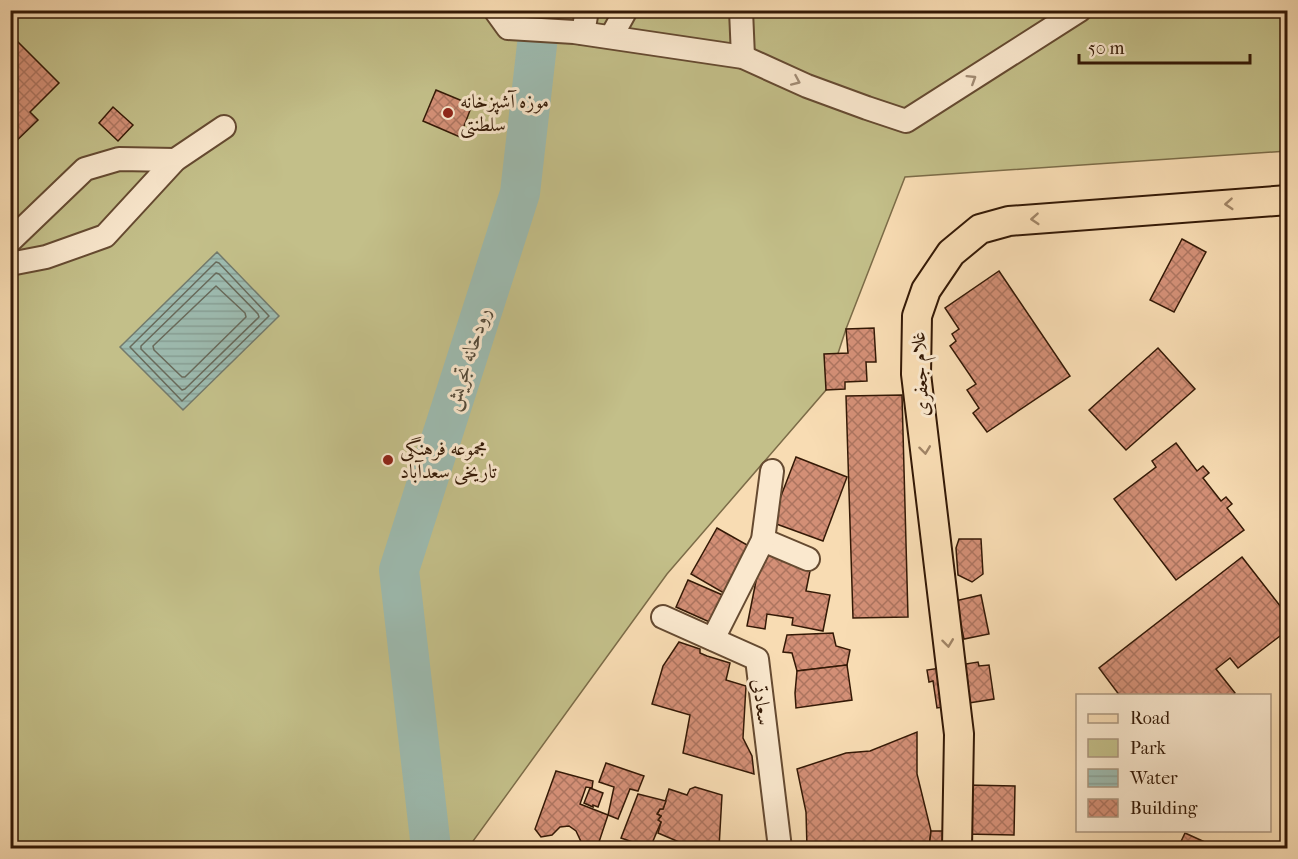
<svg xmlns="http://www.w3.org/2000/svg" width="1298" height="859" viewBox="0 0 1298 859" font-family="'IM FELL French Canon',Amiri,serif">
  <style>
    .park { fill: #c3bf89; stroke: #7c6c48; stroke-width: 1.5 }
    .water { fill: url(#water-rules); stroke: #737a6c; stroke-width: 1.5 }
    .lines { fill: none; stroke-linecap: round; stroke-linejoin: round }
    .shore { stroke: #686a5b; stroke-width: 1.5 }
    .river { stroke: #9dbbb0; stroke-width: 40 }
    .building { fill: url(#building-cross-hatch); stroke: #341906; stroke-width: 1.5 }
    .minor-casing { stroke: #654a31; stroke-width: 26 }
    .major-casing { stroke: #341906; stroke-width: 32 }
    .minor { stroke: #fae8ce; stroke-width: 22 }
    .major { stroke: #f8dcb3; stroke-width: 28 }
    .oneway { stroke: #a18b74 }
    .oneway2 { stroke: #a08465 }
    .poi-dot { fill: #8f2418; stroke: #fae8ce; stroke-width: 2 }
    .labels { text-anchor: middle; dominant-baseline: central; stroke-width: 6; stroke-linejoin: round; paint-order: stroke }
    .poi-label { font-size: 20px; fill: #341906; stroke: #fae8ce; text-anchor: start }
    .street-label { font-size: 20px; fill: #341906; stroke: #fae8ce }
    .water-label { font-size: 21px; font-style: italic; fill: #544a39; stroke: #fae8ce }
  </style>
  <defs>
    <pattern id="water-rules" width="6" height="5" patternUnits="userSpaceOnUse" patternTransform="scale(1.5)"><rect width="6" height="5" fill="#9dbbb0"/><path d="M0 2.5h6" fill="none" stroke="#88a096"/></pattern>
    <pattern id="building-cross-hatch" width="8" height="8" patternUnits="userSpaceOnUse" patternTransform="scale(1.5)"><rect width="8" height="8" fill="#d38f76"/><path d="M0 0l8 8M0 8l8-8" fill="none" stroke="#ac745f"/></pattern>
  </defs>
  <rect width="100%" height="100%" fill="#f8dcb3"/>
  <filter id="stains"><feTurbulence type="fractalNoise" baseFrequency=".00333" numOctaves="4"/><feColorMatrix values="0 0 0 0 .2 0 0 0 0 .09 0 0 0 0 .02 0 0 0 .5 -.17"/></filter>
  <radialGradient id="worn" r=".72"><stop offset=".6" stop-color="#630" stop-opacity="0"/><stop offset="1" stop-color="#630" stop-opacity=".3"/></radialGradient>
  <path class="park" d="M 10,11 L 1287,11 L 1287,151 L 905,177 L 846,329 L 826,390 L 667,574 L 468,848 L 11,848 Z"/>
  <path class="water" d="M 217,252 L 279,316 L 183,410 L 120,347 Z"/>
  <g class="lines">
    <g class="shore">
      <path d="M 216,262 L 219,263 L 269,316 L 182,401 L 130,347 Z"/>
      <path d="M 216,273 L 219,274 L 258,314 L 259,317 L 185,389 L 182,390 L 141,349 L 141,346 Z"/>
      <path d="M 216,286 L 245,313 L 246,317 L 185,377 L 182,377 L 154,350 L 153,346 Z"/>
    </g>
    <path class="river" d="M 431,848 L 399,570 L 520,193 L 541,10"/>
  </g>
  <g class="building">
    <path d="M 10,34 L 59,83 L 30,112 L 38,120 L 10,147 Z"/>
    <path d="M 436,90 L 472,105 L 460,137 L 423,121 Z"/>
    <path d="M 113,107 L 133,125 L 118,141 L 99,123 Z"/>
    <path d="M 1182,239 L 1206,252 L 1174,312 L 1150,300 Z"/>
    <path d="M 999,271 L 1070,376 L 987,432 L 973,413 L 979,408 L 967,390 L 976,384 L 950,346 L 956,341 L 952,334 L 959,329 L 945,308 Z"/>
    <path d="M 874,328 L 876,362 L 866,362 L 867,381 L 845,382 L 845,389 L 826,390 L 824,354 L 848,353 L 846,329 Z"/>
    <path d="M 1158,348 L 1195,389 L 1126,450 L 1089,410 Z"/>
    <path d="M 902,395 L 908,617 L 853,618 L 846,396 Z"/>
    <path d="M 1176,443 L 1197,471 L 1203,466 L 1209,473 L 1203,478 L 1221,501 L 1226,497 L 1232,504 L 1227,508 L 1244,530 L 1176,580 L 1114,499 L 1156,467 L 1152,461 Z"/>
    <path d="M 796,457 L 847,477 L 823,541 L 771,522 Z"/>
    <path d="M 717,528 L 756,550 L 729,596 L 691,574 Z"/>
    <path d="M 959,539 L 981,539 L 983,574 L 972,582 L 958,575 L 956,548 Z"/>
    <path d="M 762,551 L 812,561 L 806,591 L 830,595 L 823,631 L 792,625 L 793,618 L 767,614 L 765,629 L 747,626 Z"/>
    <path d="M 1242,557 L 1288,616 L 1288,630 L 1238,668 L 1230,658 L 1216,669 L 1235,693 L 1232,696 L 1120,696 L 1099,668 Z"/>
    <path d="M 688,580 L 727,597 L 714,624 L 676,607 Z"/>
    <path d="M 981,595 L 989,634 L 964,639 L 955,601 Z"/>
    <path d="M 833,633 L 836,646 L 850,650 L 847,665 L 797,671 L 792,653 L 783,652 L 787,635 Z"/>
    <path d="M 679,642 L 700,649 L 700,653 L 707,656 L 730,663 L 726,680 L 746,686 L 743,738 L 752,756 L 754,774 L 683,753 L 690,715 L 652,704 L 663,666 Z"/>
    <path d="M 978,662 L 979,666 L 989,665 L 994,699 L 937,708 L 933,681 L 929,682 L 927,670 Z"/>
    <path d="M 847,665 L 852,700 L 796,708 L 795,693 L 797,671 Z"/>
    <path d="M 917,732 L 917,774 L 931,831 L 929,848 L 807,848 L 806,812 L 797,769 L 846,753 L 870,751 Z"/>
    <path d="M 606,763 L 644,776 L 638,791 L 630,789 L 618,819 L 608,815 L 614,787 L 599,782 Z"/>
    <path d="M 556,771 L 593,781 L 592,788 L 586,787 L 580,804 L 608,815 L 597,848 L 584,848 L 576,831 L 569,826 L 560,827 L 552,835 L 541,837 L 535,829 Z"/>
    <path d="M 966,785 L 1015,786 L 1014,835 L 965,834 Z"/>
    <path d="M 695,787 L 722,795 L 719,848 L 679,842 L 658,833 L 661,822 L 658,820 L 661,816 L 657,814 L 660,809 L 663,809 L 669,789 L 687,795 L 690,789 Z"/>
    <path d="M 590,788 L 603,793 L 598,807 L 593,805 L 593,807 L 584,803 Z"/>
    <path d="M 638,794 L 666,801 L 663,809 L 660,809 L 657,814 L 661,816 L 658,820 L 661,822 L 650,848 L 621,838 Z"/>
    <path d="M 931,831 L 962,831 L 970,848 L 929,848 Z"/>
    <path d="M 1185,833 L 1218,848 L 1178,848 Z"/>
  </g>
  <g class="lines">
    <g class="minor-casing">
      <g id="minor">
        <path d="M 495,10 L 508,28 L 574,32 L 743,57 L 807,86 L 867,108 L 906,121 L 1080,10"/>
        <path d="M 741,10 L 743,57"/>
        <path d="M 583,33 L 587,10"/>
        <path d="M 611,37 L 626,10"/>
        <path d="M 10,241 L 85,169 L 119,159 L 175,160"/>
        <path d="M 10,264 L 46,257 L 105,236 L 175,160 L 224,127"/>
        <path d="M 763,540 L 808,559"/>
        <path d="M 663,617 L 757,659 L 780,848"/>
        <path d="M 713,639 L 763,540 L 772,471"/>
      </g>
    </g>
    <g class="major-casing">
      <path id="major" d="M 957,848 L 959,734 L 916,374 L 917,316 L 926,290 L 951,253 L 980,229 L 1009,221 L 1288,200"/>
    </g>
    <use href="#minor" class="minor"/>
    <use href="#major" class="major"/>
  </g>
  <defs><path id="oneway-chevron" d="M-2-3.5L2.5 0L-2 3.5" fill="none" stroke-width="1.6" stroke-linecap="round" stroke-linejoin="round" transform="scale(1.5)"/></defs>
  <g class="oneway">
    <use href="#oneway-chevron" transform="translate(972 79) rotate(-32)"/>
    <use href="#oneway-chevron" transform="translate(796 81) rotate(24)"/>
  </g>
  <g class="oneway2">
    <use href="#oneway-chevron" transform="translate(1229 204) rotate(176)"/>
    <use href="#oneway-chevron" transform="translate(1035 219) rotate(176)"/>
    <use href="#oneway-chevron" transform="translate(925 450) rotate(83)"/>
    <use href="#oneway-chevron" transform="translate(948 643) rotate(83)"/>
  </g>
  <g class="poi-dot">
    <circle cx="448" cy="113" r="6"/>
    <circle cx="388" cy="460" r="6"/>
  </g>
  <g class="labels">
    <g class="poi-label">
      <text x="460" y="101">موزه آشپزخانه<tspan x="460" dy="23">سلطنتی</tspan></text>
      <text x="400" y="448">مجموعه فرهنگی<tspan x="400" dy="23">تاریخی سعدآباد</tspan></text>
    </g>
    <g class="street-label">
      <text transform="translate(920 374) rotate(-93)">غلام جعفری</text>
      <text transform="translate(762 702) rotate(83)">سعادتی</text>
    </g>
    <g class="water-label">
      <text transform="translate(467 359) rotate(-72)">رودخانه تجریش</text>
    </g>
  </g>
  <rect width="1298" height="859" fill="none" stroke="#f8dcb3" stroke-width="36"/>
  <rect x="12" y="12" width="1274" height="835" fill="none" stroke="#341906" stroke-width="3"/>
  <rect x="18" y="18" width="1262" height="823" fill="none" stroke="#341906" stroke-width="1.5"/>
  <rect x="1076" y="694" width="195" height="138" fill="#fae8ce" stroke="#ab957e" stroke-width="1.5"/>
  <rect x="1088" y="714" width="30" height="9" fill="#f8dcb3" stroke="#ab957e" stroke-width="1.5"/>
  <text x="1130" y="724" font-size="18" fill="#341906">Road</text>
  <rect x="1088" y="739" width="30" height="18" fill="#c3bf89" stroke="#ab957e" stroke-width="1.5"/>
  <text x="1130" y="754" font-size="18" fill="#341906">Park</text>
  <rect x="1088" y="769" width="30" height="18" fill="url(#water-rules)" stroke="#ab957e" stroke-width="1.5"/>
  <text x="1130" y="784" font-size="18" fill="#341906">Water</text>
  <rect x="1088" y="799" width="30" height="18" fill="url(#building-cross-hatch)" stroke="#ab957e" stroke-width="1.5"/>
  <text x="1130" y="814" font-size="18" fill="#341906">Building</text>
  <path d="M1079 54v9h171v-9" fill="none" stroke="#341906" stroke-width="3"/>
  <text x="1088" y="54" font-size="18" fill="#341906" stroke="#fae8ce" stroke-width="4.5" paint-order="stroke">50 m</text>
  <rect width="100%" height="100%" filter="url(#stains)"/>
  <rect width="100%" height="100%" fill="url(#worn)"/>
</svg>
